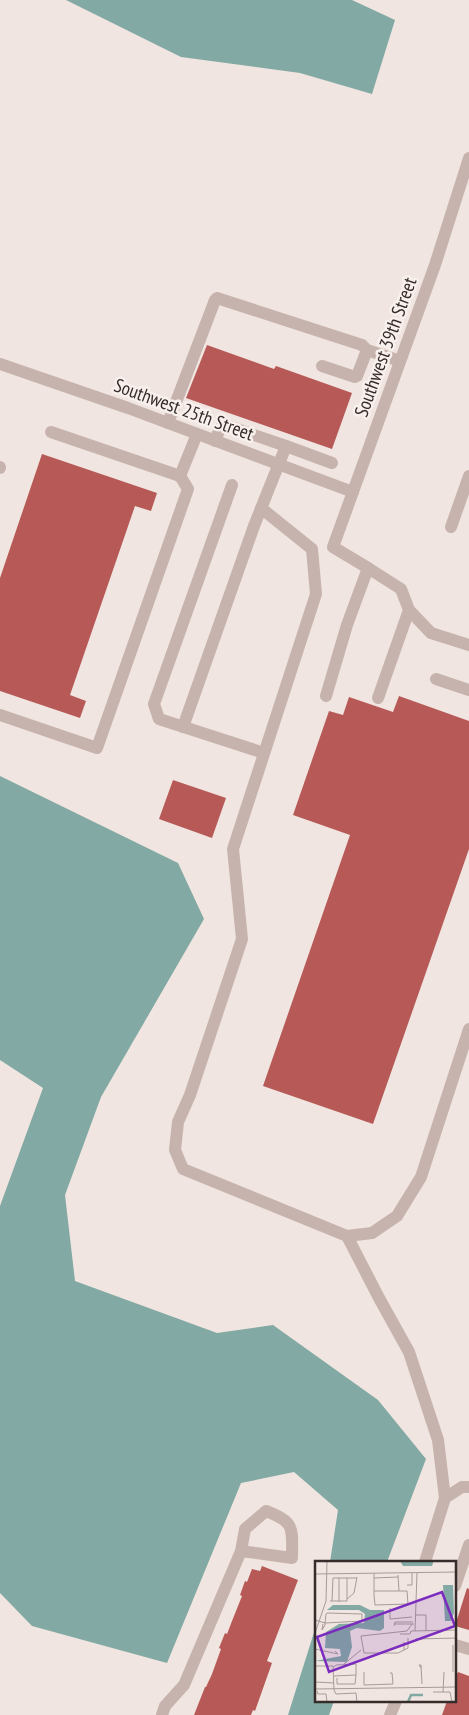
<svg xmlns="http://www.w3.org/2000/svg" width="469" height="1715" viewBox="0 0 469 1715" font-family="'PT Sans Narrow',sans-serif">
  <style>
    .water { fill: #82a9a3 }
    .building { fill: #b75a57 }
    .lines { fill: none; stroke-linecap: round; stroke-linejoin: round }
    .minor { stroke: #c7b3ad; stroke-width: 12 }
    .labels { text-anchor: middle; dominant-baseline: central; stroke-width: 5; stroke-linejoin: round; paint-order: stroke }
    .street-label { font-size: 19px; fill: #362c2b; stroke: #f8f0ec }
    .inset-river { fill: none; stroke: #82a9a3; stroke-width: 2.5 }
    .inset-road { fill: none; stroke: #a69b98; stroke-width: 1 }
    .view { fill: #7b2cbf; fill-opacity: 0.15; stroke: #7b2cbf; stroke-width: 2.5 }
    .inset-edge { fill: none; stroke: #362c2b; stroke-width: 2.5 }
  </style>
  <rect width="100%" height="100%" fill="#f0e5e0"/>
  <g class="water">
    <path d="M 66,0 L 352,0 L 395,20 L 372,94 L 300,73 L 181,57 Z"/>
    <path d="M 0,776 L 178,863 L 204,919 L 101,1097 L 65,1195 L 75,1281 L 217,1333 L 273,1325 L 378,1400 L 426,1459 L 387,1562 L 330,1562 L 338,1510 L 294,1472 L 241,1483 L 167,1663 L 32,1626 L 0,1593 L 0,1206 L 43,1088 L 0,1060 Z"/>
    <path d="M 316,1626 L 316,1701 L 334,1701 L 329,1715 L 288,1715 Z"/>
  </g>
  <g class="building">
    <path d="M 207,345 L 274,369 L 276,366 L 352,393 L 332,449 L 186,398 Z"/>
    <path d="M 42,454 L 157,493 L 151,511 L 135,506 L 70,695 L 86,701 L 80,718 L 0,691 L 0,578 Z"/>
    <path d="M 399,696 L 469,721 L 469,849 L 373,1124 L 263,1086 L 350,835 L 293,815 L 329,711 L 343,715 L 349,697 L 393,712 Z"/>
    <path d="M 173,780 L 226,798 L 212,838 L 159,819 Z"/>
    <path d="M 262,1566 L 298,1580 L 267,1661 L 272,1663 L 255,1711 L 253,1710 L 251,1715 L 194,1715 L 205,1687 L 206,1687 L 212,1674 L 221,1649 L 219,1648 L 225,1633 L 227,1634 L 232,1621 L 242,1596 L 240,1595 L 245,1581 L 247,1582 L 252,1569 L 260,1571 Z"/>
    <path d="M 467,1588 L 469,1589 L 469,1630 L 455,1626 Z"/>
    <path d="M 458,1672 L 469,1676 L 469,1715 L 442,1715 L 447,1701 L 455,1701 L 455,1678 Z"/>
  </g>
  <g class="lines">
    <g class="minor">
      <path d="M 0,364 L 128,408 L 353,492"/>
      <path d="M 322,366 L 355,377 L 357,376 L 367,350"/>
      <path d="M 168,423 L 215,300 L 217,298 L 362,345 L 367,350 L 400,361"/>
      <path d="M 51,432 L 180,476 L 197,434"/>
      <path d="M 286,446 L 332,463"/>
      <path d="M 0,467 L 0,468"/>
      <path d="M 232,485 L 154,704 L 159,719 L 264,753"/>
      <path d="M 261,508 L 312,549 L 316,594 L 233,849 L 242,939 L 190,1095 L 178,1122 L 175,1150 L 183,1169 L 347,1236 L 372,1233 L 397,1216 L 421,1177 L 469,1029"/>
      <path d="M 451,527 L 469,476"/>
      <path d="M 368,568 L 401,589 L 409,610 L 378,698"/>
      <path d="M 409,610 L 431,633 L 469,645"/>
      <path d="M 436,679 L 469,690"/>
      <path d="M 326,696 L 347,625 L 368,568 L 333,547 L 435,265 L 469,158"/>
      <path d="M 0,715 L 97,748 L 188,489 L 180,476"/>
      <path d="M 183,727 L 254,526 L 286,446 L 225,425 L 221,426 L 215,441"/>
      <path d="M 347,1236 L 379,1298 L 409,1352 L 438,1440 L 445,1498"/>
      <path d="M 425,1562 L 445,1498 L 462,1487 L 469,1487"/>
      <path d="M 455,1586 L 469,1545"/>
      <path d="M 455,1645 L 469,1649"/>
      <path d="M 162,1715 L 165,1706 L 184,1685 L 241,1551 L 245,1529 L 266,1511 C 296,1522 292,1529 292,1558 L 241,1551"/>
      <path d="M 390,1715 L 396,1701"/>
    </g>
  </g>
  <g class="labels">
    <g class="street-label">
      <text transform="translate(385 347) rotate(-70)">Southwest 39th Street</text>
      <text transform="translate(184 409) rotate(20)">Southwest 25th Street</text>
    </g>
  </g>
  <g transform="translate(315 1561)">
    <rect width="141" height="141" fill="#f0e5e0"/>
    <path d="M 85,0 L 118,0 L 118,2 L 117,5 L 88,5 ZM 128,24 L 138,24 L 139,52 L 136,60 L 130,60 ZM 18,44 L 45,44 L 55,49 L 69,49 L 69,67 L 65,70 L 42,67 L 35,70 L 37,86 L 32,101 L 0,100 L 26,95 L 25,88 L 10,87 L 11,71 L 24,63 L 49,62 L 50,53 L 44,49 L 12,49 Z" fill="#82a9a3"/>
    <path class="inset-river" d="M 93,141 L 96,134 L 108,134"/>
    <path class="inset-road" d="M 0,13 L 142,11M 59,13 L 59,34 L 60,44 L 93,43 L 92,30 L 59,30M 83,14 L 84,30M 59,17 L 83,16M 92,24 L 97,24 L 97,12M 32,38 L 39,32 L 42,16M 15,40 L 32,40 L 32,17M 17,40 L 18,17 L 42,17M 24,41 L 24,17M 75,47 L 75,58 L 97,56M 101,54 L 111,54 L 111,70M 0,59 L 10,62 L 47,60 L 47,53 L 12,52 L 11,53 L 10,62 L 10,64 L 7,69 L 8,63M 79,63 L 99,63M 79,65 L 80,61 L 98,61M 100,70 L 102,12M 0,72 L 11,40 L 12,0M 85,73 L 95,73 L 96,70 L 142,69M 101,78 L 142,77M 89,81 L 89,89 L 93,87 L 93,77M 138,84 L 138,111M 0,88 L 23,93 L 20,90M 89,89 L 83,92 L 49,92 L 46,75 L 92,70 L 97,63M 29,103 L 46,89M 0,105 L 18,105 L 19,129M 19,106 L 21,104 L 41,103 L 41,114 L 19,115M 106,107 L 104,104 L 106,104 L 107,123M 49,111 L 49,124 L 78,123 L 77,112 L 75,112M 22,117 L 22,123 L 40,123 L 41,114M 0,121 L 19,122M 0,128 L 142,126M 19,129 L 21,133 L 41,132 L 42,141M 2,130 L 3,133 L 11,133 L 12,141M 118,131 L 135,131 L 137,141M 128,131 L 129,111"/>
    <path class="view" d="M 127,31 L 140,65 L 14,111 L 2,76 Z"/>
    <rect width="141" height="141" class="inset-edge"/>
  </g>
</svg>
